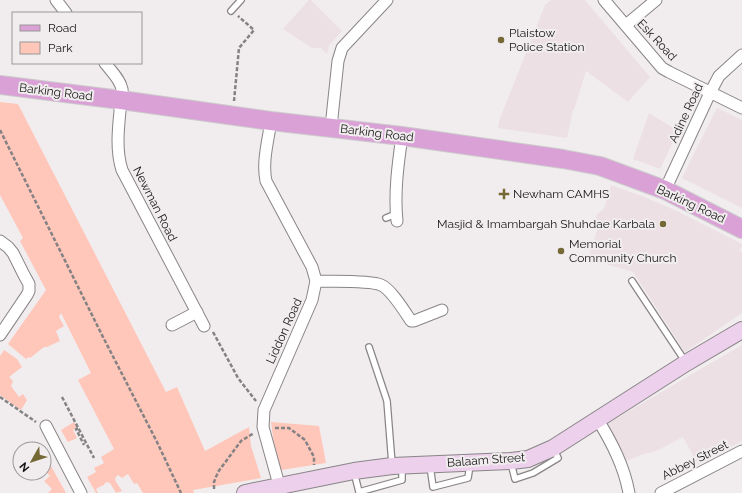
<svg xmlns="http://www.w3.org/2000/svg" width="742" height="493" viewBox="0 0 742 493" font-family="Raleway,sans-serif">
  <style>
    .built { fill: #ece0e5 }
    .green { fill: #ffc6ba }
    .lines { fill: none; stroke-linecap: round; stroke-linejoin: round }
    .service-casing { stroke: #898587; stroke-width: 8 }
    .minor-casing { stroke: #898587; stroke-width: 13 }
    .secondary-casing { stroke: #898587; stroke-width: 18 }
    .primary-casing { stroke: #ccc; stroke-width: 20 }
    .path { stroke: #848283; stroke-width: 2.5; stroke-dasharray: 4 2; stroke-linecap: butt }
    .service { stroke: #fff; stroke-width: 5.5 }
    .minor { stroke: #fff; stroke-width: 11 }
    .secondary { stroke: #edd0eb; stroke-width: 16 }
    .primary { stroke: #daa1d7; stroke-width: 18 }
    .poi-dot { fill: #746835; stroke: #f1edef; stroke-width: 1.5 }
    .labels { text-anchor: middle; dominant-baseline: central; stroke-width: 4; stroke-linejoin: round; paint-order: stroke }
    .poi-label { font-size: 12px; fill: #161515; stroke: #f1edef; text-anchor: start }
    .street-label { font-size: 12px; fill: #161515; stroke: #f1edef }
  </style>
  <rect width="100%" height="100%" fill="#f1edef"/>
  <g class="built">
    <path d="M 309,0 L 311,0 L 342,31 L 329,45 L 327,54 L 321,48 L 312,48 L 283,29 Z"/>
    <path d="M 551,0 L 585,0 L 650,77 L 628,102 L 586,71 L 574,110 L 573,110 L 567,138 L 498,128 L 499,121 L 545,5 Z"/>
    <path d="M 717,108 L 742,120 L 742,208 L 682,178 Z"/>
    <path d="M 649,113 L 678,131 L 660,169 L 633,159 Z"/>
    <path d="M 611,185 L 642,196 L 679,212 L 742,244 L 742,247 L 739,250 L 742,252 L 742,313 L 685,352 L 633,272 L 588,259 L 597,230 L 594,227 L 597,214 L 604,209 Z"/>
    <path d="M 742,345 L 742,441 L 698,464 L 683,437 L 656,451 L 644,454 L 626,461 L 605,425 Z"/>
  </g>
  <g class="green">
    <path d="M 0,102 L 18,104 L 166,392 L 177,387 L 205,451 L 249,427 L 251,446 L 261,478 L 193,490 L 194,493 L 143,493 L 137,483 L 134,484 L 128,474 L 122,478 L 118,475 L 116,477 L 115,480 L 122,491 L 116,493 L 110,483 L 107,482 L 104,484 L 104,486 L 103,485 L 96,489 L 98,493 L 96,493 L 87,477 L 96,472 L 94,468 L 104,463 L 101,457 L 114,449 L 78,380 L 91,373 L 61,313 L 59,317 L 64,326 L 56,331 L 60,341 L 47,347 L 44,347 L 30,358 L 29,357 L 26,359 L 8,344 L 46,290 L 20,241 L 23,238 L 0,195 Z"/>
    <path d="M 4,350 L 17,359 L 22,367 L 9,377 L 13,381 L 11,386 L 19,397 L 23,394 L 27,400 L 21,410 L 0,395 L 0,356 Z"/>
    <path d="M 74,422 L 77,427 L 73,430 L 77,438 L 68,442 L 61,430 Z"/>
    <path d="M 271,422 L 319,426 L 326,463 L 281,470 L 274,444 Z"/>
    <path d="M 46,457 L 66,493 L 48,493 L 52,489 L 44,481 L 50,476 L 44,470 L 44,458 Z"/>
  </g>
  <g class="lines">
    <g class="service-casing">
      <g id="service">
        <path d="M 231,11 L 241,0"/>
        <path d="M 386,218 L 396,214"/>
        <path d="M 632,281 L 685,361"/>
        <path d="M 369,347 L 387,401 L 392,464"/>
        <path d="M 511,463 L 515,479 L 533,473 L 558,458 L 554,450"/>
        <path d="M 430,466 L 433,487 L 468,478 L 470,465"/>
        <path d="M 354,472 L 359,492 L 402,480 L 402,468"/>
      </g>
    </g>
    <g class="minor-casing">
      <g id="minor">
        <path d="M 56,0 L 66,13"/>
        <path d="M 604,0 L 662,68 L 669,72 L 742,108"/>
        <path d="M 626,25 L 656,0"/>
        <path d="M 105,63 C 111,71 120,79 122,89 C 123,96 120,104 120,111 C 118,131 116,151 122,170 L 204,326"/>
        <path d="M 271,121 C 268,141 262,162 266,181 L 312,267 L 316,281 L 312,300 L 264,410 L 263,427 L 281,492"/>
        <path d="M 331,127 L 338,61 L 342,48 L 387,0"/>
        <path d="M 665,190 L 710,93 L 719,76 L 742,55"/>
        <path d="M 397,221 C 394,193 398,164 402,136"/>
        <path d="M 0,241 L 8,247 L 13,253 L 24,275 L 29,284 L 29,291 L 27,295 L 0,335"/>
        <path d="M 316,281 C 331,282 368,280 381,285 C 391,289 405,312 411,321 L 414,321 L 442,310"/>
        <path d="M 172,325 L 197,312"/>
        <path d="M 598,420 C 612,443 624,466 629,493"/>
        <path d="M 46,426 L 81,493"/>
        <path d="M 661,493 L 742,451"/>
      </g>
    </g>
    <g class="secondary-casing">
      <path id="secondary" d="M 245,493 L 354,471 L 392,466 L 511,461 L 528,459 L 553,448 L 686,363 L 742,330"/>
    </g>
    <g class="primary-casing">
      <path id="primary" d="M 0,85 L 121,100 L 271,121 L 402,136 L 563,159 L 600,166 L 665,190 L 742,229"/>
    </g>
    <g class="path">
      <path d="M 234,101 L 239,48 L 254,30 L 238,16"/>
      <path d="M 0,130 L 103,337 L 157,442 L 181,493"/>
      <path d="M 213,332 L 238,378 L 256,401"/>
      <path d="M 0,397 L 36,422"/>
      <path d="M 62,397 L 94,458"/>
      <path d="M 78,428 L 76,429 L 84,445"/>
      <path d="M 275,428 L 289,428 L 305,440 L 314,457 L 314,465"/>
      <path d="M 214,489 L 214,482 L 218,472 L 241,441 L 254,433"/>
    </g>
    <use href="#service" class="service"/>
    <use href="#minor" class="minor"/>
    <use href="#secondary" class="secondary"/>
    <use href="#primary" class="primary"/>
  </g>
  <g class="poi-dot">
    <circle cx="501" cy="40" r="4"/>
    <path d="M502 188h4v4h4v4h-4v4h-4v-4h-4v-4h4z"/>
    <circle cx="663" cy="224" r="4"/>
    <circle cx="561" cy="251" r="4"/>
  </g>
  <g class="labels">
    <g class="poi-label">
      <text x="509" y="33">Plaistow<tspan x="509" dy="14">Police Station</tspan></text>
      <text x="513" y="194">Newham CAMHS</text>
      <text x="655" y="224" text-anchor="end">Masjid &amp; Imambargah Shuhdae Karbala</text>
      <text x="569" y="244">Memorial<tspan x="569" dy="14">Community Church</tspan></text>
    </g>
    <g class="street-label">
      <text transform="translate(657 40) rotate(47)">Esk Road</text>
      <text transform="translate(56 92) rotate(7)">Barking Road</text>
      <text transform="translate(686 113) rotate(-65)">Adine Road</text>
      <text transform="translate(377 133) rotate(7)">Barking Road</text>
      <text transform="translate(155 204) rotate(63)">Newman Road</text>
      <text transform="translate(691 204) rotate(25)">Barking Road</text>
      <text transform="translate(284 331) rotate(-66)">Liddon Road</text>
      <text transform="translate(486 460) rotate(-4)">Balaam Street</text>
      <text transform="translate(695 460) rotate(-27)">Abbey Street</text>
    </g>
  </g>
  <rect x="12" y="12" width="130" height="52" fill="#f1edef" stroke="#999798"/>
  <rect x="20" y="25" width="20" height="6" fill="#daa1d7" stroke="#999798"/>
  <text x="48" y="32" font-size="12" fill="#161515">Road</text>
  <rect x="20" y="42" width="20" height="12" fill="#ffc6ba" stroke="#999798"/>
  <text x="48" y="52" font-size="12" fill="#161515">Park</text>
  <g transform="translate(32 461) rotate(231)"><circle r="19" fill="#f1edef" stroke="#999798"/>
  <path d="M0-3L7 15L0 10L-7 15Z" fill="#746835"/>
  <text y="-6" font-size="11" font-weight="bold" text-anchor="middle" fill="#161515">N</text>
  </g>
</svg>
